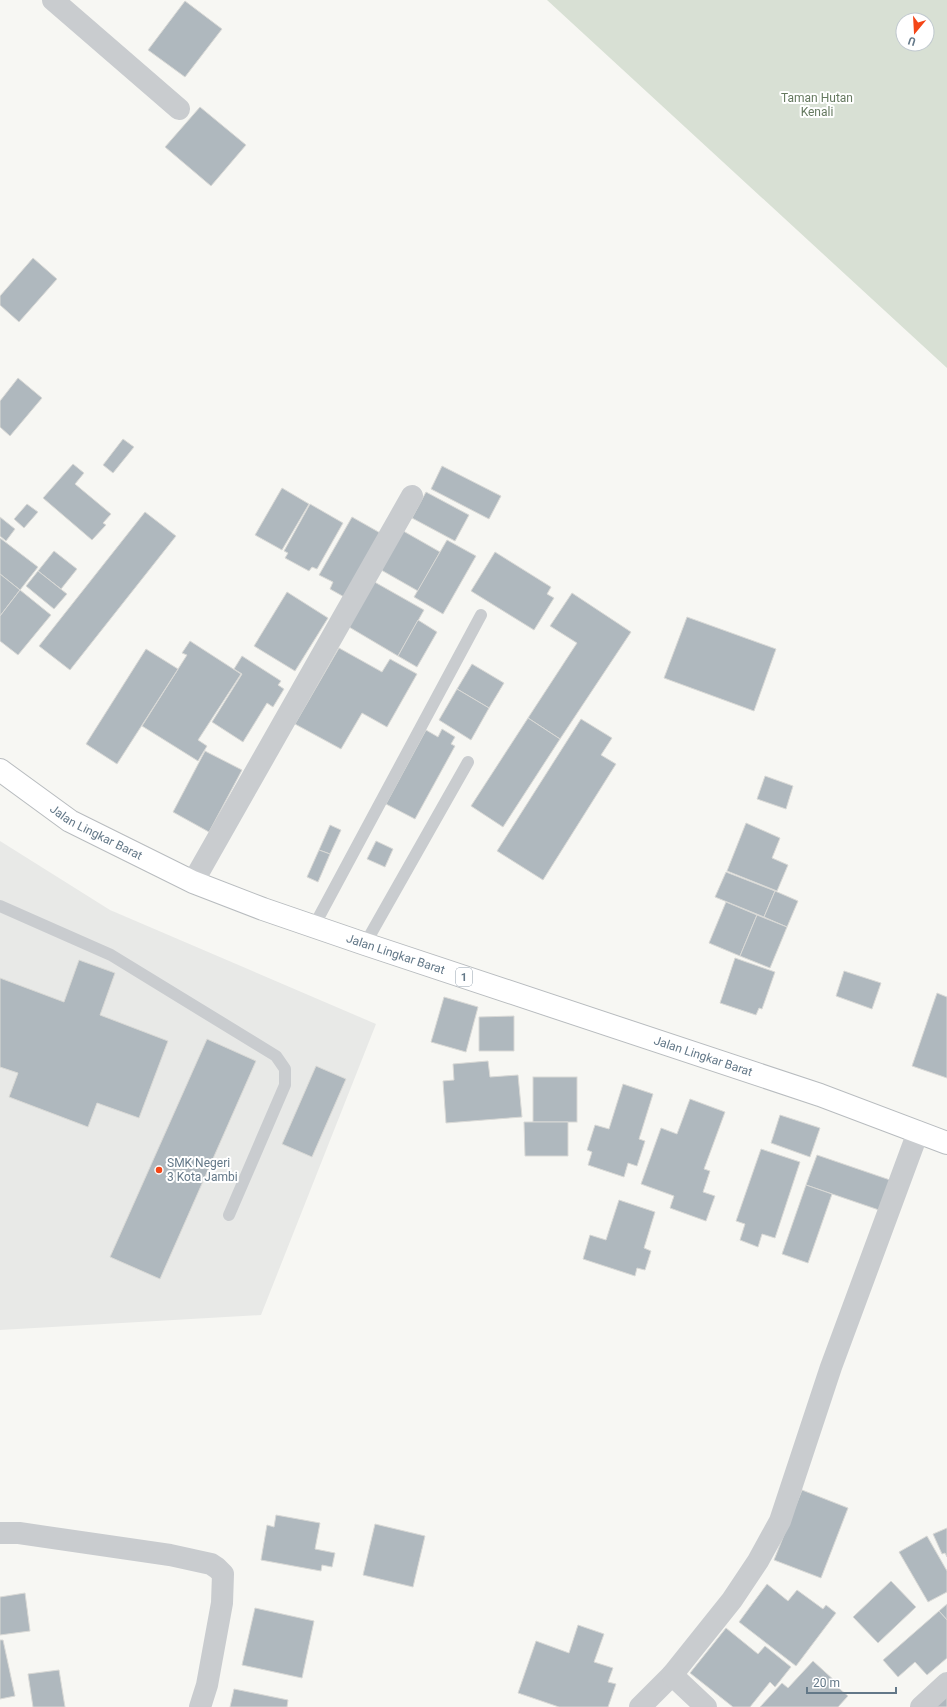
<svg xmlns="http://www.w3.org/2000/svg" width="947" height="1707" viewBox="0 0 947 1707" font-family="Roboto,sans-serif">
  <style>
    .built { fill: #e8e9e7 }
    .green { fill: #d8e0d4; fill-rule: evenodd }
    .building { fill: #afb8be; stroke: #d9d9d6 }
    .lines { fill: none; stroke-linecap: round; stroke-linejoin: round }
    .highway-casing { stroke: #b8bcbf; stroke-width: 24 }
    .lane { stroke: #c9cccf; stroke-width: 12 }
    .street { stroke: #c9cccf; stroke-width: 22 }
    .highway { stroke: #fff; stroke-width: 22 }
    .poi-dot { fill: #f44617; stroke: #fff; stroke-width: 1.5 }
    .labels { text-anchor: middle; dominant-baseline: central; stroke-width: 4; stroke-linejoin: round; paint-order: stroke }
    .shield { fill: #fff; stroke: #92a0ac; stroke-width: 1 }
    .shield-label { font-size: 11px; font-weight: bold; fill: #637888 }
    .park-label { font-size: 12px; fill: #65795f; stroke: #fff }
    .street-label { font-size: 12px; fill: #637888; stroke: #fff }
    .poi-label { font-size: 12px; fill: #637888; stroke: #fff; text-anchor: start }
  </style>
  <rect width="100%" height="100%" fill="#f7f7f3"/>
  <path class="built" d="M 0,841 L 110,910 L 376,1024 L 261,1315 L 0,1330 Z"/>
  <path class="green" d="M 547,0 L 947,0 L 947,368 ZM 903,20 L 927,20 L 927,44 L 903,44 Z"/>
  <g class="building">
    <path d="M 185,1 L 222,29 L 185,77 L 148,50 Z"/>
    <path d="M 200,107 L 246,145 L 211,186 L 165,147 Z"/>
    <path d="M 33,258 L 57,279 L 19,322 L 0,305 L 0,296 Z"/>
    <path d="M 18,378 L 42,398 L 10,436 L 0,427 L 0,401 Z"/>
    <path d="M 123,439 L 134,447 L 113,473 L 103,465 Z"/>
    <path d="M 73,464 L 84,473 L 75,484 L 111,514 L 103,523 L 106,525 L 92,540 L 43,498 Z"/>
    <path d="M 442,466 L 501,496 L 489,519 L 431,489 Z"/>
    <path d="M 282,488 L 309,504 L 282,550 L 255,535 Z"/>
    <path d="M 426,492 L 469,515 L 455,541 L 412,518 Z"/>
    <path d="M 27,504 L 38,512 L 24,528 L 14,519 Z"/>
    <path d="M 310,504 L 343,523 L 317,569 L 312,567 L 309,571 L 285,558 L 288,553 L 284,551 Z"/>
    <path d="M 145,512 L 176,536 L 70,670 L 39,646 Z"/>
    <path d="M 0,517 L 15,529 L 6,541 L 0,536 Z"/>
    <path d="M 352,517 L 382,534 L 346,598 L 330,589 L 333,582 L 319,575 Z"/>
    <path d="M 398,528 L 440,552 L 418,591 L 376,567 Z"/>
    <path d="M 0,538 L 38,567 L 20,590 L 0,574 Z"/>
    <path d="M 447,540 L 476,556 L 443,614 L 414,597 Z"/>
    <path d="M 54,551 L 77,569 L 61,589 L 38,571 Z"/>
    <path d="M 495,552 L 551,587 L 547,594 L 554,598 L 534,630 L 471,591 Z"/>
    <path d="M 38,571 L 67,594 L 54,609 L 26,586 Z"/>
    <path d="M 0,574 L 20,590 L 0,616 Z"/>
    <path d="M 371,580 L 424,610 L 398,656 L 344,624 Z"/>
    <path d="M 20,590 L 51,615 L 18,655 L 0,641 L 0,616 Z"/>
    <path d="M 287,592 L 328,618 L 295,671 L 254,646 Z"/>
    <path d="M 572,593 L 631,632 L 560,739 L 528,718 L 577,643 L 550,626 Z"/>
    <path d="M 687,617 L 776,649 L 754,711 L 664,678 Z"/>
    <path d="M 418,620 L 437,632 L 417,667 L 398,656 Z"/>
    <path d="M 190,641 L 241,674 L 198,740 L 207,746 L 198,761 L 142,726 L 187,655 L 182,653 Z"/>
    <path d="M 339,648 L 382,672 L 390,659 L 417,674 L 387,727 L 362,713 L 341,749 L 295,724 Z"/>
    <path d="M 146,649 L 178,669 L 117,764 L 86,744 Z"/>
    <path d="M 242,656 L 281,681 L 278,685 L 284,689 L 273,707 L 267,703 L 243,742 L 212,722 L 242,674 L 234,669 Z"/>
    <path d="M 472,664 L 504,683 L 489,708 L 457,689 Z"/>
    <path d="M 457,689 L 489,708 L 471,740 L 439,720 Z"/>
    <path d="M 528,718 L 560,739 L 503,827 L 471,806 Z"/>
    <path d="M 581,719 L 612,738 L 601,755 L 616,764 L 543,880 L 497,851 Z"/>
    <path d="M 442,729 L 455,737 L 451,744 L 455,746 L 415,819 L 386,804 L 426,730 L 438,737 Z"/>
    <path d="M 205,751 L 242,770 L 209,832 L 173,812 Z"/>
    <path d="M 765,776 L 793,786 L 786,809 L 757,799 Z"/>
    <path d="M 746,823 L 780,838 L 772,858 L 788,865 L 777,891 L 727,871 Z"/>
    <path d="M 330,825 L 341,830 L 330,854 L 319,850 Z"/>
    <path d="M 376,841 L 393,849 L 385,867 L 367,859 Z"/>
    <path d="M 319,850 L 330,854 L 318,882 L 307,877 Z"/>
    <path d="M 726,872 L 775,891 L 764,917 L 715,897 Z"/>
    <path d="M 775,891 L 798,901 L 787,927 L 764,917 Z"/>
    <path d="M 726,902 L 757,915 L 740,956 L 709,943 Z"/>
    <path d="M 757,915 L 787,927 L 770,968 L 740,956 Z"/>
    <path d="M 735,958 L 775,972 L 762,1009 L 759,1008 L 756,1015 L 720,1003 Z"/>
    <path d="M 79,960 L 115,973 L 100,1015 L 168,1041 L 139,1118 L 97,1103 L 88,1127 L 9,1097 L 18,1073 L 0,1067 L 0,978 L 64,1002 Z"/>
    <path d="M 844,971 L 881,983 L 872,1009 L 836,996 Z"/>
    <path d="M 937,993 L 947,997 L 947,1078 L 912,1066 Z"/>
    <path d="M 444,997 L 478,1007 L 466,1052 L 431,1042 Z"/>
    <path d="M 514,1016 L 514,1051 L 479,1051 L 479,1017 Z"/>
    <path d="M 207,1039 L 256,1061 L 160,1279 L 110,1257 Z"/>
    <path d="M 488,1061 L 490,1077 L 518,1075 L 522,1117 L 446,1123 L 443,1081 L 454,1080 L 453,1064 Z"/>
    <path d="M 316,1066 L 346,1079 L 312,1157 L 282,1144 Z"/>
    <rect x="533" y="1077" width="44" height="45"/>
    <path d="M 623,1084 L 653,1094 L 639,1139 L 645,1141 L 637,1166 L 628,1163 L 624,1177 L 588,1165 L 592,1152 L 587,1150 L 595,1125 L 609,1129 Z"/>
    <path d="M 690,1099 L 725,1112 L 704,1169 L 710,1171 L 703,1192 L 715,1196 L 706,1221 L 670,1208 L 674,1196 L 641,1184 L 661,1128 L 677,1134 Z"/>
    <path d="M 780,1115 L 820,1128 L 810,1157 L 771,1143 Z"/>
    <path d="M 524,1122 L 568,1122 L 568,1156 L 525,1156 Z"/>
    <path d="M 761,1149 L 800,1162 L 775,1238 L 762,1234 L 758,1247 L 740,1240 L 745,1224 L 736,1221 Z"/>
    <path d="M 817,1155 L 890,1180 L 879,1210 L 806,1185 Z"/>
    <path d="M 806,1185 L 832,1194 L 808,1263 L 782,1254 Z"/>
    <path d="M 619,1200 L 655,1212 L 644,1248 L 651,1251 L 645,1270 L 637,1268 L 635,1276 L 583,1259 L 590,1235 L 606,1240 Z"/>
    <path d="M 802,1490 L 848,1508 L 821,1578 L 774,1560 Z"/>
    <path d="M 276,1515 L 320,1523 L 315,1549 L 335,1553 L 332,1567 L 322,1565 L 321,1571 L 261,1560 L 267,1525 L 274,1527 Z"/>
    <path d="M 375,1524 L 425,1536 L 413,1587 L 363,1575 Z"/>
    <path d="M 947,1528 L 947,1557 L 945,1553 L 942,1554 L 933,1534 Z"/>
    <path d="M 927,1536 L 947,1571 L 947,1592 L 928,1602 L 899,1552 Z"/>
    <path d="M 891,1581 L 916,1607 L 878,1643 L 853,1617 Z"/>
    <path d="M 767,1584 L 788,1601 L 797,1590 L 823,1609 L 826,1605 L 836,1613 L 796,1666 L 739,1622 Z"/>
    <path d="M 25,1593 L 30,1631 L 0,1635 L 0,1597 Z"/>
    <path d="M 947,1604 L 947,1620 L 939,1611 Z"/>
    <path d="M 255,1608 L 314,1621 L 302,1678 L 242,1665 Z"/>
    <path d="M 939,1611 L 947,1620 L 947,1658 L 927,1675 L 915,1662 L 898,1677 L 883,1660 Z"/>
    <path d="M 578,1625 L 604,1634 L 594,1662 L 613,1668 L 608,1682 L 616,1684 L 608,1707 L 559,1707 L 518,1693 L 536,1641 L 569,1653 Z"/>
    <path d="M 726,1628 L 758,1654 L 765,1646 L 791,1667 L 775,1687 L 770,1682 L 750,1707 L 733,1707 L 690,1673 Z"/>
    <path d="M 0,1640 L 3,1640 L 15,1696 L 0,1699 Z"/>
    <path d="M 813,1661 L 836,1682 L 834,1684 L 848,1696 L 838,1707 L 760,1707 L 782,1683 L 788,1688 Z"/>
    <path d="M 59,1670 L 65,1707 L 33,1707 L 28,1674 Z"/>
    <path d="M 234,1689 L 288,1700 L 287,1707 L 230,1707 Z"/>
    <path d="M 947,1694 L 947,1707 L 933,1707 Z"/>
  </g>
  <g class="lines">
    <g class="highway-casing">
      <g id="highway">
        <path id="s1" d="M 0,770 L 70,821 L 193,882 L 263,909 L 365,944 L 820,1095 L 947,1143"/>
      </g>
    </g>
    <g class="lane">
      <path d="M 0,906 L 111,955 L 276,1056 L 285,1069 L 285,1085 L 229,1215"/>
      <path d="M 314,926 L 481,615"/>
      <path d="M 365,944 L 468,762"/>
    </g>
    <g class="street">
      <path d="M 53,0 L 179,109"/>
      <path d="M 193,882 L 412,496"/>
      <path d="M 0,1533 L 19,1533 L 170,1555 L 211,1564 L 217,1568 L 223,1574 L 222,1603 L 207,1685 L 200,1707"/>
      <path d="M 640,1707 L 672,1675"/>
      <path d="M 706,1707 L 672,1675 L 732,1600 L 758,1561 L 780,1521 L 831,1367 L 918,1132"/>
      <path d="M 921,1707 L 947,1683"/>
    </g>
    <use href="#highway" class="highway"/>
  </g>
  <circle class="poi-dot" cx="159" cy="1170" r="4"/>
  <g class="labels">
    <rect class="shield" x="456" y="968" width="16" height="18" rx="3"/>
    <g class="shield-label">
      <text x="464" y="977">1</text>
    </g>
    <g class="park-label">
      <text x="817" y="98">Taman Hutan<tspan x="817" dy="14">Kenali</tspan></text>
    </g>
    <g class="street-label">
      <text stroke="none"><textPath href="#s1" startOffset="115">Jalan Lingkar Barat</textPath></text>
      <text stroke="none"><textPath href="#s1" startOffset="439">Jalan Lingkar Barat</textPath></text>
      <text stroke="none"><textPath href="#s1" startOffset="763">Jalan Lingkar Barat</textPath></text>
    </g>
    <g class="poi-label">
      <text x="167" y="1163">SMK Negeri<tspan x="167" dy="14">3 Kota Jambi</tspan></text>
    </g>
  </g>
  <g transform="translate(915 32) rotate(198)"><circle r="19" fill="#ffffff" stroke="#c1c9cf"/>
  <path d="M0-3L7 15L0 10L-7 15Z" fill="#f44617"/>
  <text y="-6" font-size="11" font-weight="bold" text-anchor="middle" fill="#637888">U</text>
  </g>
  <path d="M807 1687v6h89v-6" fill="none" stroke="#637888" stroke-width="2"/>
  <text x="813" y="1687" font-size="12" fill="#637888" stroke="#ffffff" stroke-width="3" paint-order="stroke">20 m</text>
</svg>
